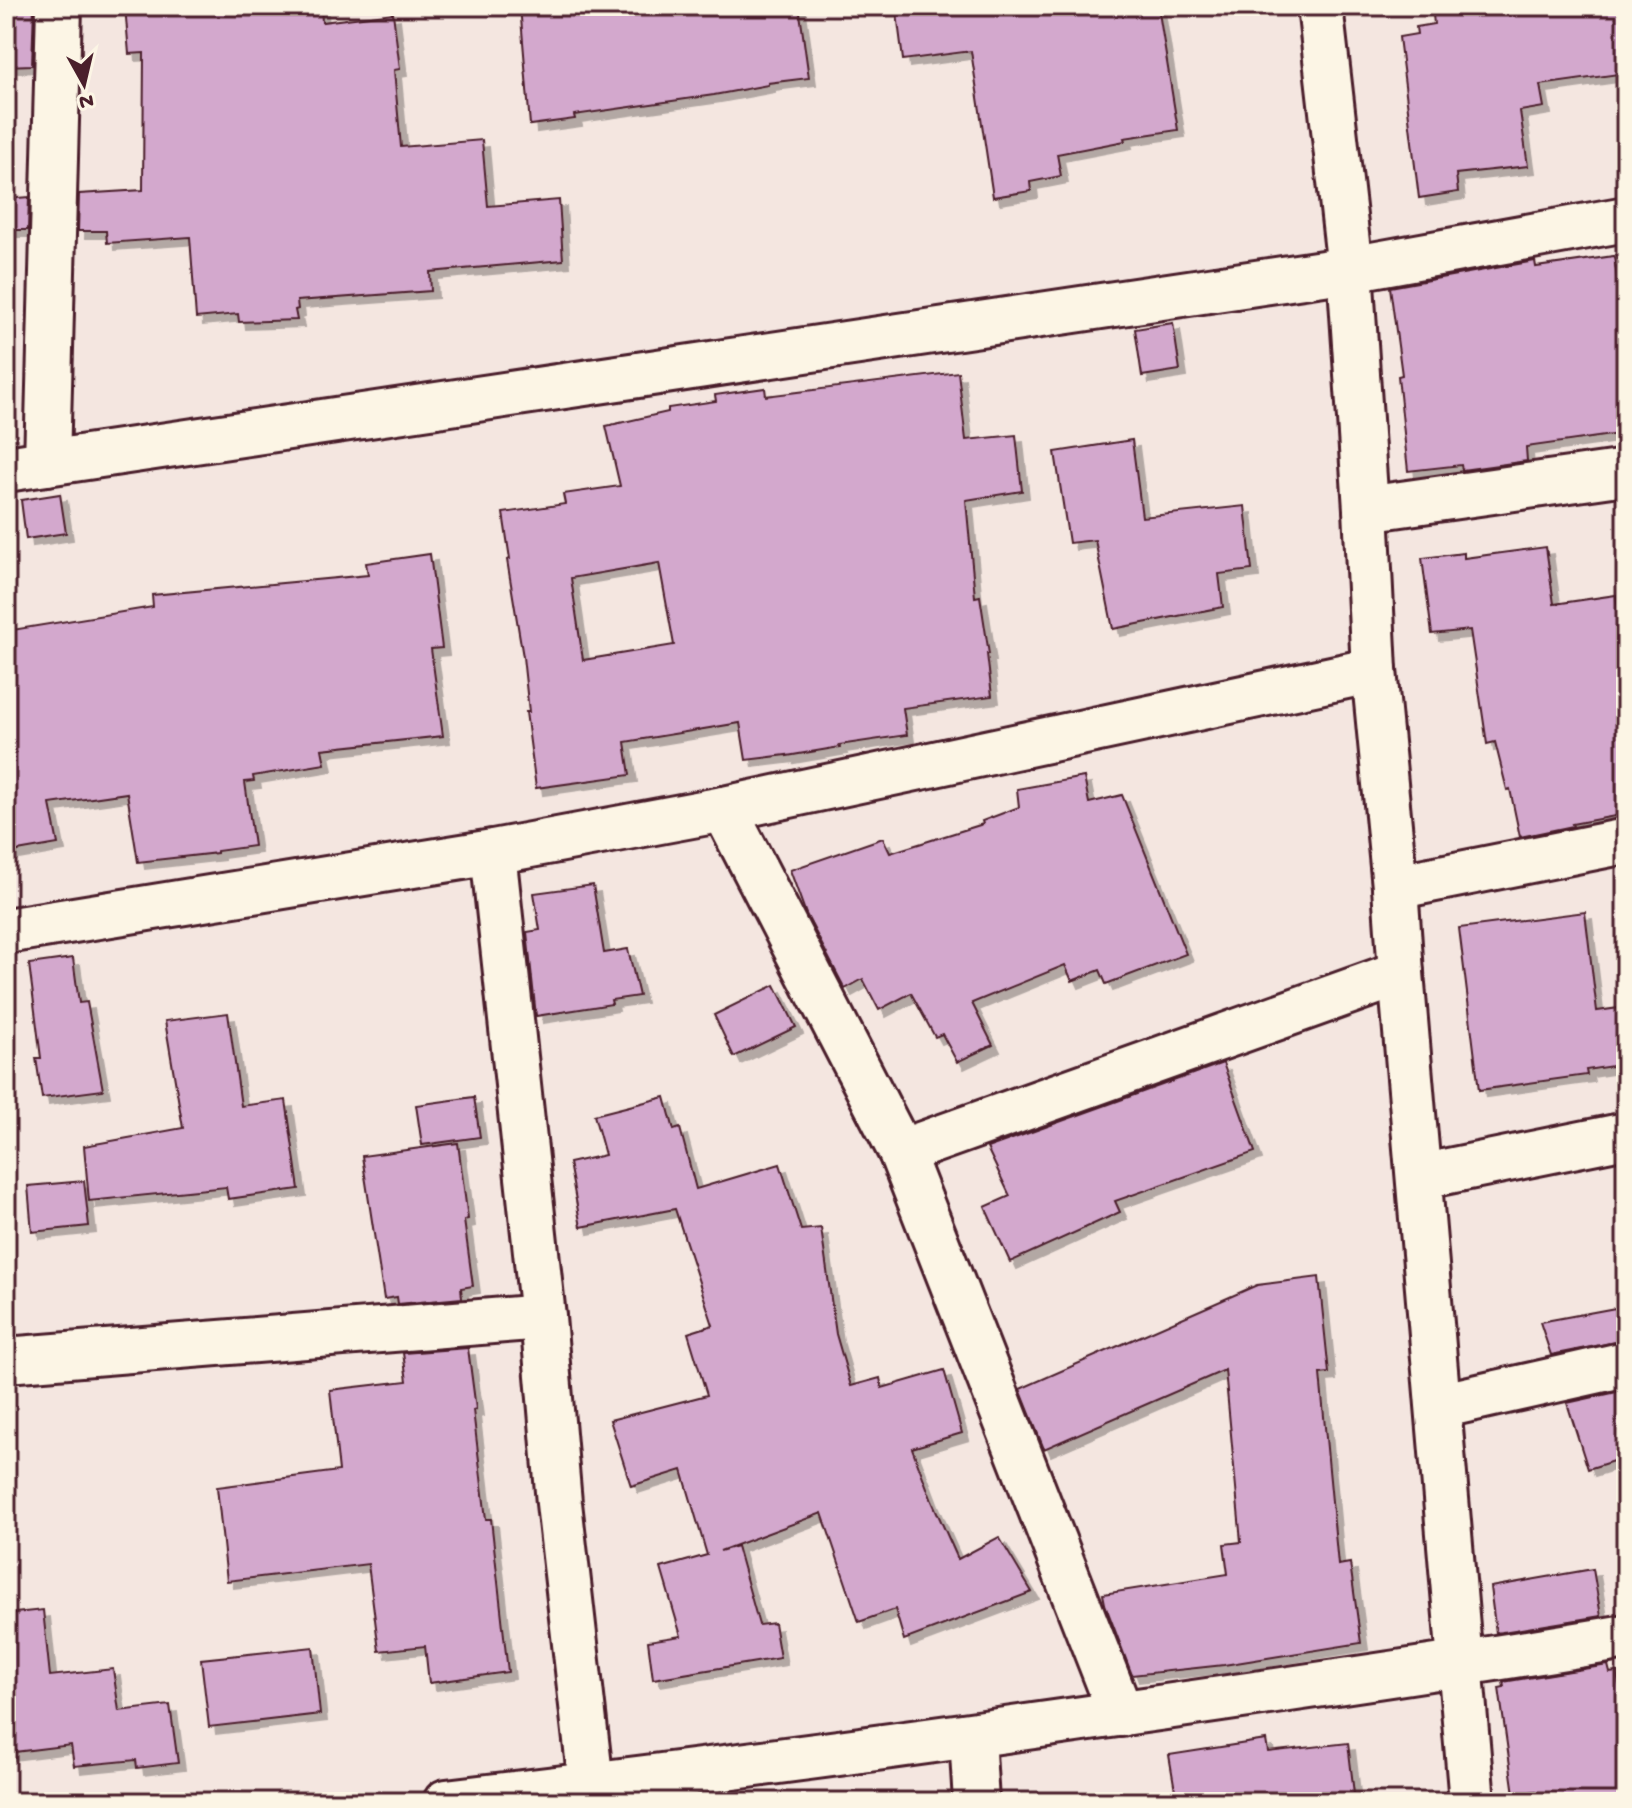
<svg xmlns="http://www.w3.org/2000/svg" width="1632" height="1808" viewBox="0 0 1632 1808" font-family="'Gochi Hand',sans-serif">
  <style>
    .building { fill: #d3a8cd; stroke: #4a1f2b; stroke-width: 2; fill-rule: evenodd; filter: url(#shadow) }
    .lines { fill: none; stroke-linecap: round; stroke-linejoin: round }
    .minor-casing { stroke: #4a1f2b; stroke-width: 50 }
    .minor { stroke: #fcf5e5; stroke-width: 44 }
  </style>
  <defs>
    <filter id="shadow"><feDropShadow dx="7" dy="7" stdDeviation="0" flood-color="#0004"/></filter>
  </defs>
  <rect width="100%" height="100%" fill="#f4e6e0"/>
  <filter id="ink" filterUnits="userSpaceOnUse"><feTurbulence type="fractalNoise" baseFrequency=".0125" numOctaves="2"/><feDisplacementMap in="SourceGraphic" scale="16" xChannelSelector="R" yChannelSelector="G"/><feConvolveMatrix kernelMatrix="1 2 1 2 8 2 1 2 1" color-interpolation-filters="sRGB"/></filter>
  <g filter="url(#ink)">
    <g class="building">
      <path d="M 6,6 L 34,6 L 32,65 L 6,66 Z"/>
      <path d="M 125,6 L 321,6 L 322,22 L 393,13 L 400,69 L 394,70 L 401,147 L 482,140 L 488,206 L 559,200 L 563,260 L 430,272 L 431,291 L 297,301 L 298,309 L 295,310 L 297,320 L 239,322 L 238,314 L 196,318 L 190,237 L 107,243 L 106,231 L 78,231 L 79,194 L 143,190 L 144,53 L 129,54 Z"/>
      <path d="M 520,6 L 799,6 L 809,78 L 768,83 L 768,85 L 714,95 L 574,115 L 575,119 L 530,125 Z"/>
      <path d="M 896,6 L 1158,6 L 1178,130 L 1124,138 L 1125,141 L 1057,154 L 1061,176 L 1030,182 L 1031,191 L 993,197 L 971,51 L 903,60 Z"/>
      <path d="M 1432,6 L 1626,6 L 1626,73 L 1540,85 L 1544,107 L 1520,111 L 1528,166 L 1456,174 L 1458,192 L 1419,198 L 1399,37 L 1417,34 L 1416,27 L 1434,24 Z"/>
      <path d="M 29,197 L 28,230 L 6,230 L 6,199 Z"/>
      <path d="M 1614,256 L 1626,345 L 1626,433 L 1526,447 L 1527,461 L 1462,470 L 1461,465 L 1408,471 L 1398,376 L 1402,375 L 1390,287 L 1535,261 L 1536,267 Z"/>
      <path d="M 1173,323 L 1180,370 L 1142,376 L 1135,329 Z"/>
      <path d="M 958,372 L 966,440 L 1016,435 L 1022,491 L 966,500 L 975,597 L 980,596 L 989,654 L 987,654 L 992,696 L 903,708 L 907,735 L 839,745 L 840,747 L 787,756 L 787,755 L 746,760 L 740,723 L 625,742 L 630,775 L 536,788 L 526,712 L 529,712 L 523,657 L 507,560 L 510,559 L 503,513 L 565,504 L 563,494 L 620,486 L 606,426 L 668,412 L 668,408 L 716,401 L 715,395 L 765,388 L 766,396 ZM 659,563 L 674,645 L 583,660 L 571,578 Z"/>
      <path d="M 1132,440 L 1142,517 L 1245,506 L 1252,570 L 1219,574 L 1223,607 L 1113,629 L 1095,540 L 1069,543 L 1055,452 Z"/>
      <path d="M 60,494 L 66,533 L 26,539 L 21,500 Z"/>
      <path d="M 1546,547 L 1554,604 L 1616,595 L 1621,631 L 1626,630 L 1626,814 L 1572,824 L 1573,826 L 1520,837 L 1510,789 L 1507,790 L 1495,742 L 1487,744 L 1470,630 L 1432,634 L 1422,558 L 1464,553 L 1464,558 Z"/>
      <path d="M 430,554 L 442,648 L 431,649 L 443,736 L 322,749 L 325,764 L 253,776 L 254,781 L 245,782 L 254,846 L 217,851 L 217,853 L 138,862 L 127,793 L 50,804 L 58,844 L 6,853 L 6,631 L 153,607 L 152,595 L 368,575 L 366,563 Z"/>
      <path d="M 1084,777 L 1089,803 L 1122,795 L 1186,954 L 1106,984 L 1100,970 L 1072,981 L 1065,965 L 972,1003 L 993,1045 L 957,1062 L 942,1034 L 935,1037 L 911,993 L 879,1010 L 863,979 L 845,989 L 806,914 L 790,870 L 883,838 L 890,853 L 983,824 L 982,821 L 1019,807 L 1017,789 Z"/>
      <path d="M 593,885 L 604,953 L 628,949 L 639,996 L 611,1000 L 612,1004 L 536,1016 L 527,932 L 540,930 L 534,893 Z"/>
      <path d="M 1585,912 L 1597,1011 L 1626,1007 L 1626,1064 L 1586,1070 L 1587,1075 L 1479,1090 L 1459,928 Z"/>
      <path d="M 73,958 L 79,1003 L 87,1002 L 103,1090 L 42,1098 L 36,1058 L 41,1058 L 29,964 Z"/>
      <path d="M 775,985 L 796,1027 L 734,1057 L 714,1015 Z"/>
      <path d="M 228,1013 L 241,1106 L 286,1100 L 299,1189 L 228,1199 L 226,1187 L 89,1201 L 84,1146 L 183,1128 L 165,1021 Z"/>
      <path d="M 1223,1063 L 1255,1152 L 1115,1201 L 1120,1212 L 1010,1262 L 985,1207 L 1010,1196 L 987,1148 Z"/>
      <path d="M 474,1097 L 480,1137 L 422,1145 L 416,1105 Z"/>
      <path d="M 665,1097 L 674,1130 L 680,1128 L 696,1189 L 780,1164 L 801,1230 L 821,1228 L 836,1334 L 851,1386 L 880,1378 L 882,1388 L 944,1370 L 962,1433 L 912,1448 L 932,1501 L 958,1559 L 999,1537 L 1032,1592 L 904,1640 L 895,1609 L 859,1622 L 822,1513 L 720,1551 L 737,1546 L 759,1625 L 774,1623 L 780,1658 L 653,1679 L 648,1641 L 681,1636 L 661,1568 L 707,1555 L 682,1470 L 631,1486 L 610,1420 L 707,1395 L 688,1333 L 713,1325 L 675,1209 L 581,1227 L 569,1163 L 605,1155 L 594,1115 Z"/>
      <path d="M 458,1143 L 468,1219 L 464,1220 L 473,1286 L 461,1288 L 462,1298 L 398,1304 L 397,1297 L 384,1299 L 362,1156 Z"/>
      <path d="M 84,1181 L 89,1226 L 32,1232 L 28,1186 Z"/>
      <path d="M 1319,1277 L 1329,1373 L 1320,1374 L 1338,1565 L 1350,1563 L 1361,1643 L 1224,1665 L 1132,1675 L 1105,1604 L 1103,1594 L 1228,1574 L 1224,1544 L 1241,1542 L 1225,1370 L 1044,1449 L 1020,1389 L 1257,1285 Z"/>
      <path d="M 1626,1306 L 1626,1340 L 1551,1355 L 1540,1322 Z"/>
      <path d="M 468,1348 L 476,1409 L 473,1410 L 486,1519 L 491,1519 L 508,1672 L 429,1683 L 425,1646 L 379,1651 L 368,1564 L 227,1581 L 217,1487 L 339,1471 L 330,1390 L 407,1381 L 403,1353 Z"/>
      <path d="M 1626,1390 L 1626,1457 L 1588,1469 L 1567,1403 Z"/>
      <path d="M 1593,1569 L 1601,1616 L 1496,1633 L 1490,1587 Z"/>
      <path d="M 43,1610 L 50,1676 L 113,1669 L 119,1711 L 170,1705 L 178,1763 L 137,1768 L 136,1760 L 74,1766 L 71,1745 L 6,1753 L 6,1614 Z"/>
      <path d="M 313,1647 L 320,1714 L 209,1727 L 201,1659 Z"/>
      <path d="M 1608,1665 L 1610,1673 L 1617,1672 L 1622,1707 L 1626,1706 L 1626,1802 L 1540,1802 L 1536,1791 L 1514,1794 L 1499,1688 L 1504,1687 L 1503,1682 Z"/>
      <path d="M 1266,1740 L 1268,1752 L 1348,1743 L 1355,1802 L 1177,1802 L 1169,1755 Z"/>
    </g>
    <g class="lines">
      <g class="minor-casing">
        <g id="minor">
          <path d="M 1320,6 L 1350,269 L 1366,509 L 1374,670 L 1395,887 L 1401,973 L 1472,1802"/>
          <path d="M 47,463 L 59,6"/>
          <path d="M 6,469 L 1350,269 L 1626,219"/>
          <path d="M 1366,509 L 1626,472"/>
          <path d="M 724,809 L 901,1152 L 1121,1714"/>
          <path d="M 493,852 L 543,1317 L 559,1503 L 593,1802"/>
          <path d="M 1395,887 L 1626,841"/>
          <path d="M 6,931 L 493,852 L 724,809 L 1374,670"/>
          <path d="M 901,1152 L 1401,973"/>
          <path d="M 1419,1177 L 1626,1135"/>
          <path d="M 6,1360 L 543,1317"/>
          <path d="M 1439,1406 L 1626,1364"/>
          <path d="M 972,1736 L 976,1802"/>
          <path d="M 446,1802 C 672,1776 898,1746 1124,1713 C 1291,1689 1459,1665 1626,1637"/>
        </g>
      </g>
      <use href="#minor" class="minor"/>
    </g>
  </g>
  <rect width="1632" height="1808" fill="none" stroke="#fcf5e5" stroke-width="32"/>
  <rect x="16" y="16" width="1600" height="1776" fill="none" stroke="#4a1f2b" stroke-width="3" filter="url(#ink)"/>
  <g transform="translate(84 84) rotate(172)" stroke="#fcf5e5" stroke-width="6" paint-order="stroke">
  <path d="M0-6L14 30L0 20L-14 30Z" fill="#4a1f2b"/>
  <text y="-12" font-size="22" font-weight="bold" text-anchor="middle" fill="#4a1f2b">N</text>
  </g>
</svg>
